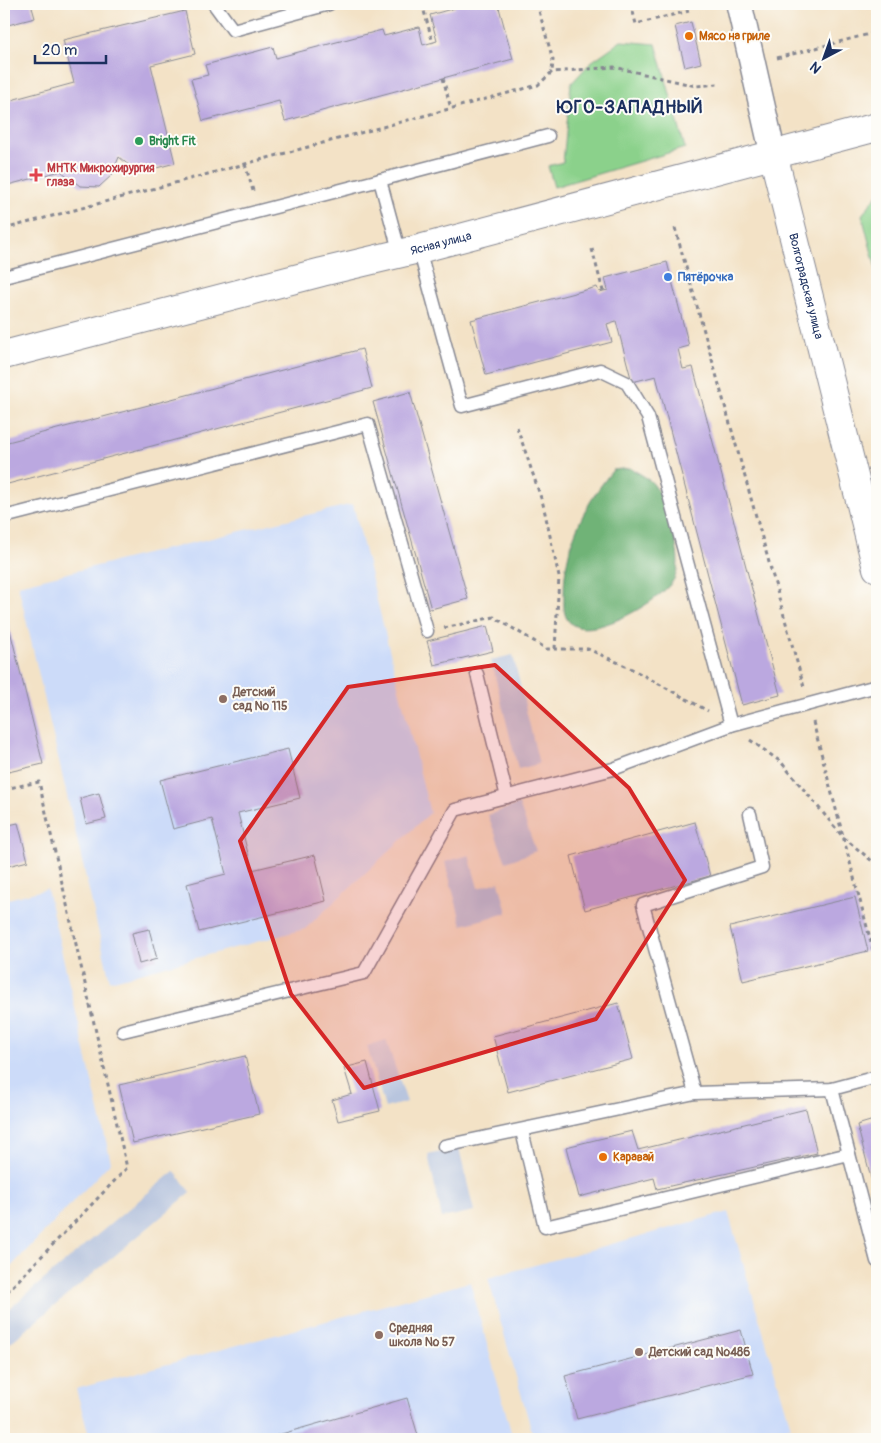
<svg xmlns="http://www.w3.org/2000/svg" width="881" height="1443" viewBox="0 0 881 1443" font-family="Pangolin,sans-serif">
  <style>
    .built { fill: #ccdbf9 }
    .industrial { fill: #b8c5de }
    .green { fill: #8bd18b; stroke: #538074 }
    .forest { fill: #70b377; stroke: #46716a }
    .building { fill: #bba8e0 }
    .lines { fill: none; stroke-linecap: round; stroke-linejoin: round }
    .service-casing { stroke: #878892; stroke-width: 15 }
    .minor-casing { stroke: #878892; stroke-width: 28 }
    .tertiary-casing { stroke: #878892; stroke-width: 30 }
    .path { stroke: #878892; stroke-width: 3; stroke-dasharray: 4 4; stroke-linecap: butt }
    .service { stroke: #fff; stroke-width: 12 }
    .minor { stroke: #fff; stroke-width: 25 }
    .tertiary { stroke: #fff; stroke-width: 28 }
    .marked { fill: #d62828; fill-opacity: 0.2; stroke: #d62828; stroke-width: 4; stroke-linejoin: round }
    .food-dot { fill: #e8710a; stroke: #fdfcf7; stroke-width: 2 }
    .leisure-dot { fill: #2e9e5b; stroke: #fdfcf7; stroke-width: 2 }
    .health-dot { fill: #e0444e; stroke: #fdfcf7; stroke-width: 2 }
    .shop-dot { fill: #3f7fe0; stroke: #fdfcf7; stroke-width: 2 }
    .education-dot { fill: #8d6e63; stroke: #fdfcf7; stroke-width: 2 }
    .labels { text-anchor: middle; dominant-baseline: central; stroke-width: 4; stroke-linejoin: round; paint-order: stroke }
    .food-label { font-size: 12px; font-weight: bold; fill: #c56008; stroke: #fdfcf7; text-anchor: start }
    .leisure-label { font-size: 12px; font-weight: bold; fill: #27864d; stroke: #fdfcf7; text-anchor: start }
    .health-label { font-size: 12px; font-weight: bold; fill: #be3a42; stroke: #fdfcf7; text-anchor: start }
    .street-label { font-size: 12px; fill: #1b2f5e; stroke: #fdfcf7 }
    .shop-label { font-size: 12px; font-weight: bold; fill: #366cbe; stroke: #fdfcf7; text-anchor: start }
    .education-label { font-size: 12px; font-weight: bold; fill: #785e54; stroke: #fdfcf7; text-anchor: start }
    .district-label { font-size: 18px; font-weight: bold; letter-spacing: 1px; fill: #1b2f5e; stroke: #fdfcf7 }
  </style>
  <rect width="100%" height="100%" fill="#fdfcf7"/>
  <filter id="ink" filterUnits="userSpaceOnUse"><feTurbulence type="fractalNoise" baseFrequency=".02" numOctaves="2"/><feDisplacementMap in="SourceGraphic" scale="10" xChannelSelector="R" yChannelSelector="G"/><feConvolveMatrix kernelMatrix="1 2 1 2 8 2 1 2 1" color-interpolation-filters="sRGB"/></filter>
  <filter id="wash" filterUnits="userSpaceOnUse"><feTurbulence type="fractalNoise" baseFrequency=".0096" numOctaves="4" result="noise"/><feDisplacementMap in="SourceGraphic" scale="20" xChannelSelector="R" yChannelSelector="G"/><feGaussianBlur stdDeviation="1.12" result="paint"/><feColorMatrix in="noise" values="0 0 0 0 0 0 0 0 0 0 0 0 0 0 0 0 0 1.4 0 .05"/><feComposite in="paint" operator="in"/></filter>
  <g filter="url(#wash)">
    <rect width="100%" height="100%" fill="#f3e2c6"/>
    <g class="built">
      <path d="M 353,504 L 430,813 L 305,929 L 110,981 L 18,585 Z"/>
      <path d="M 47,889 L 111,1162 L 4,1274 L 4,900 Z"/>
      <path d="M 728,1212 L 791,1427 L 745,1439 L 534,1439 L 488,1278 Z"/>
      <path d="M 470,1282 L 513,1439 L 90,1439 L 76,1389 Z"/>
    </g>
    <g class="industrial">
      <path d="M 513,655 L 539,764 L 518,769 L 491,660 Z"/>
      <path d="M 519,804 L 536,851 L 506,862 L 488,815 Z"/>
      <path d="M 469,855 L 478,888 L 499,882 L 507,913 L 462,925 L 445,862 Z"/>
      <path d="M 386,1040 L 407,1102 L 385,1108 L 367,1046 Z"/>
      <path d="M 459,1148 L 474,1211 L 442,1218 L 428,1155 Z"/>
      <path d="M 174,1171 L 191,1192 L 4,1348 L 4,1313 Z"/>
    </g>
    <g class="green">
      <path d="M 621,41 L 656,44 L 685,148 L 554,187 L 548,166 L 563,162 L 571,84 L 591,62 Z"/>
      <path d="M 877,195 L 877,273 L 862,215 Z"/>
    </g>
    <path class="forest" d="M 630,468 C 638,473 649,478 654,485 C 664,498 670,519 674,535 C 677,549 681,565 674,579 C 664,599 596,639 573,625 C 562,618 564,605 564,594 C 564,547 583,506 613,470 Z"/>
    <g id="blocks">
      <g class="building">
        <path d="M 4,4 L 31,4 L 35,18 L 4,26 Z"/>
        <path d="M 454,4 L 498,4 L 513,59 L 285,121 L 279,101 L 203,121 L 191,79 L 208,75 L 205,65 L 273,47 L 276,58 L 382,30 L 384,36 L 419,27 L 423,45 L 437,41 L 430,15 L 455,8 Z"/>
        <path d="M 185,11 L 195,54 L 151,65 L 175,163 L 138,173 L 119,157 L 112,175 L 99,187 L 80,186 L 61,171 L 4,186 L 4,102 L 74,83 L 63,40 Z"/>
        <path d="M 691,22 L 701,63 L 685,67 L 675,26 Z"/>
        <path d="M 667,262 L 689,346 L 678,349 L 683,369 L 693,367 L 780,695 L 742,705 L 656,376 L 632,382 L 616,321 L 607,324 L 612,342 L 486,375 L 471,320 L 597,287 L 599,292 L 608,290 L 605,278 Z"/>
        <path d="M 362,349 L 372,388 L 4,485 L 4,443 Z"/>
        <path d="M 410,392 L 468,599 L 431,609 L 373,402 Z"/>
        <path d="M 4,606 L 43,764 L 4,773 Z"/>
        <path d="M 487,626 L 493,651 L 434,665 L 427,641 Z"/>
        <path d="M 288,749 L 300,798 L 238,813 L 252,870 L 315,855 L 326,901 L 199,932 L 187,884 L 226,874 L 212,819 L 173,829 L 160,780 Z"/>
        <path d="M 99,793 L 106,819 L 86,824 L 80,798 Z"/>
        <path d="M 695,822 L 710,876 L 585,910 L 571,856 Z"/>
        <path d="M 18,823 L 28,861 L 4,867 L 4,826 Z"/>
        <path d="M 855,897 L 868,951 L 743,981 L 730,927 Z"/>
        <path d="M 149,929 L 157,959 L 139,964 L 132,933 Z"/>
        <path d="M 618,1003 L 633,1059 L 508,1092 L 493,1036 Z"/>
        <path d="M 245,1056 L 259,1114 L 133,1143 L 119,1085 Z"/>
        <path d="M 367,1062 L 380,1111 L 338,1121 L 332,1100 L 352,1094 L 344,1068 Z"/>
        <path d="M 806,1109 L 817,1153 L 657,1189 L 654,1178 L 579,1197 L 566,1147 L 632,1131 L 638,1150 Z"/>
        <path d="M 877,1119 L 877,1200 L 857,1125 Z"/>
        <path d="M 741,1330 L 753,1374 L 577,1419 L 565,1376 Z"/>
        <path d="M 407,1398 L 419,1439 L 264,1439 Z"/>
      </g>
    </g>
  </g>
  <g filter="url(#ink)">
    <use href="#blocks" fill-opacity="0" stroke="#878892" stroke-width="1"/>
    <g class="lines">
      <g class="service-casing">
        <g id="service">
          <path d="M 214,4 L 233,30 L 329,4"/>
          <path d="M 380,180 L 548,136"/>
          <path d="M 419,249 L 462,406 L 600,370 L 627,383 L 648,417 L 731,725"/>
          <path d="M 4,277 L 380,180 L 400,254"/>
          <path d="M 4,517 L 368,424 L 427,631"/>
          <path d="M 477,674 L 507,797"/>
          <path d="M 123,1031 L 364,973 L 455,810 L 613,769 L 731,725 L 877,686"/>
          <path d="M 832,1089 L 877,1261"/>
          <path d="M 695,1093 L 643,905 L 762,867 L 750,814"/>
          <path d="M 522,1131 L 545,1227 L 849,1154"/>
          <path d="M 444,1146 L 695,1093 L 832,1089 L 877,1077"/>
        </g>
      </g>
      <g class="minor-casing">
        <path id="minor" d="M 739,4 L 773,154"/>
      </g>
      <g class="tertiary-casing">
        <g id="tertiary">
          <path id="s1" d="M 773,154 L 877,568"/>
          <path id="s2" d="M 4,355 L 322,272 L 419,249 L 877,127"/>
        </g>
      </g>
      <g class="path">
        <path d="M 422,4 L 433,43"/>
        <path d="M 537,4 L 553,60 L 552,72"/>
        <path d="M 631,4 L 636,24 L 689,11"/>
        <path d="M 777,58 L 877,32"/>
        <path d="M 443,78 L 451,109"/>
        <path d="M 245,164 L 254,194"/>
        <path d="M 675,228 L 804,687"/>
        <path d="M 4,229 L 538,85 L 552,72 L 614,67 L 696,86 L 718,84"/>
        <path d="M 592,249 L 603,291"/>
        <path d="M 517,427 L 543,504 L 559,577 L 555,649"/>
        <path d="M 444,628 L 494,617 L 547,649 L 588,649 L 630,668 L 708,711"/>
        <path d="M 813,722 L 877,965"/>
        <path d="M 750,740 L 781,762 L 843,837 L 877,865"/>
        <path d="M 4,789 L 39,782 L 127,1168 L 4,1295"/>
      </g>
      <use href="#service" class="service"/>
      <use href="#minor" class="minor"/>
      <use href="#tertiary" class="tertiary"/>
    </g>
  </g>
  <path class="marked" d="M 495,665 L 629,788 L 685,880 L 596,1019 L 364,1088 L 291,994 L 240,841 L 348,687 Z"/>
  <g class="food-dot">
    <circle cx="689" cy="36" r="5"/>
    <circle cx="603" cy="1157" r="5"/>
  </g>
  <circle class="leisure-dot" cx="139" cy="141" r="5"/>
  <path class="health-dot" d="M33.5 167.5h5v5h5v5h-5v5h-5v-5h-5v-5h5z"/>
  <circle class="shop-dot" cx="668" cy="277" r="5"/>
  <g class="education-dot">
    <circle cx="223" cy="699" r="5"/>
    <circle cx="379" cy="1335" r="5"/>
    <circle cx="639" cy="1352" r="5"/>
  </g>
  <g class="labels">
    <g class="food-label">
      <text x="699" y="36">Мясо на гриле</text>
      <text x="613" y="1157">Каравай</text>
    </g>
    <g class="leisure-label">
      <text x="149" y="141">Bright Fit</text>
    </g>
    <g class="health-label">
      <text x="47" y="168">МНТК Микрохирургия<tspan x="47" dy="14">глаза</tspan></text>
    </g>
    <g class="street-label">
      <text stroke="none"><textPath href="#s2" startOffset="451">Ясная улица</textPath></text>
      <text stroke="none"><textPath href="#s1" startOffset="136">Волгоградская улица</textPath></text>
    </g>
    <g class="shop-label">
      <text x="678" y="277">Пятёрочка</text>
    </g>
    <g class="education-label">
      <text x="233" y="692">Детский<tspan x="233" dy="14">сад № 115</tspan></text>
      <text x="389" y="1328">Средняя<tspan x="389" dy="14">школа № 57</tspan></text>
      <text x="649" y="1352">Детский сад №486</text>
    </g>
    <g class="district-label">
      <text x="630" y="107">ЮГО-ЗАПАДНЫЙ</text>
    </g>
  </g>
  <rect width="881" height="1443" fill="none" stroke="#fdfcf7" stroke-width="20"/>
  <g transform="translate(824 58) rotate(221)" stroke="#fdfcf7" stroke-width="4" paint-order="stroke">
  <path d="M0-4L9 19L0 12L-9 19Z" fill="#1b2f5e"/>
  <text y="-8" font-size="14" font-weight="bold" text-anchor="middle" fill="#1b2f5e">N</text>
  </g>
  <path d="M35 55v8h71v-8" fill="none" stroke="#1b2f5e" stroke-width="2.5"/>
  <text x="42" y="55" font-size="15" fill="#1b2f5e" stroke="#fdfcf7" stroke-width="4" paint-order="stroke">20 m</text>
</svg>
